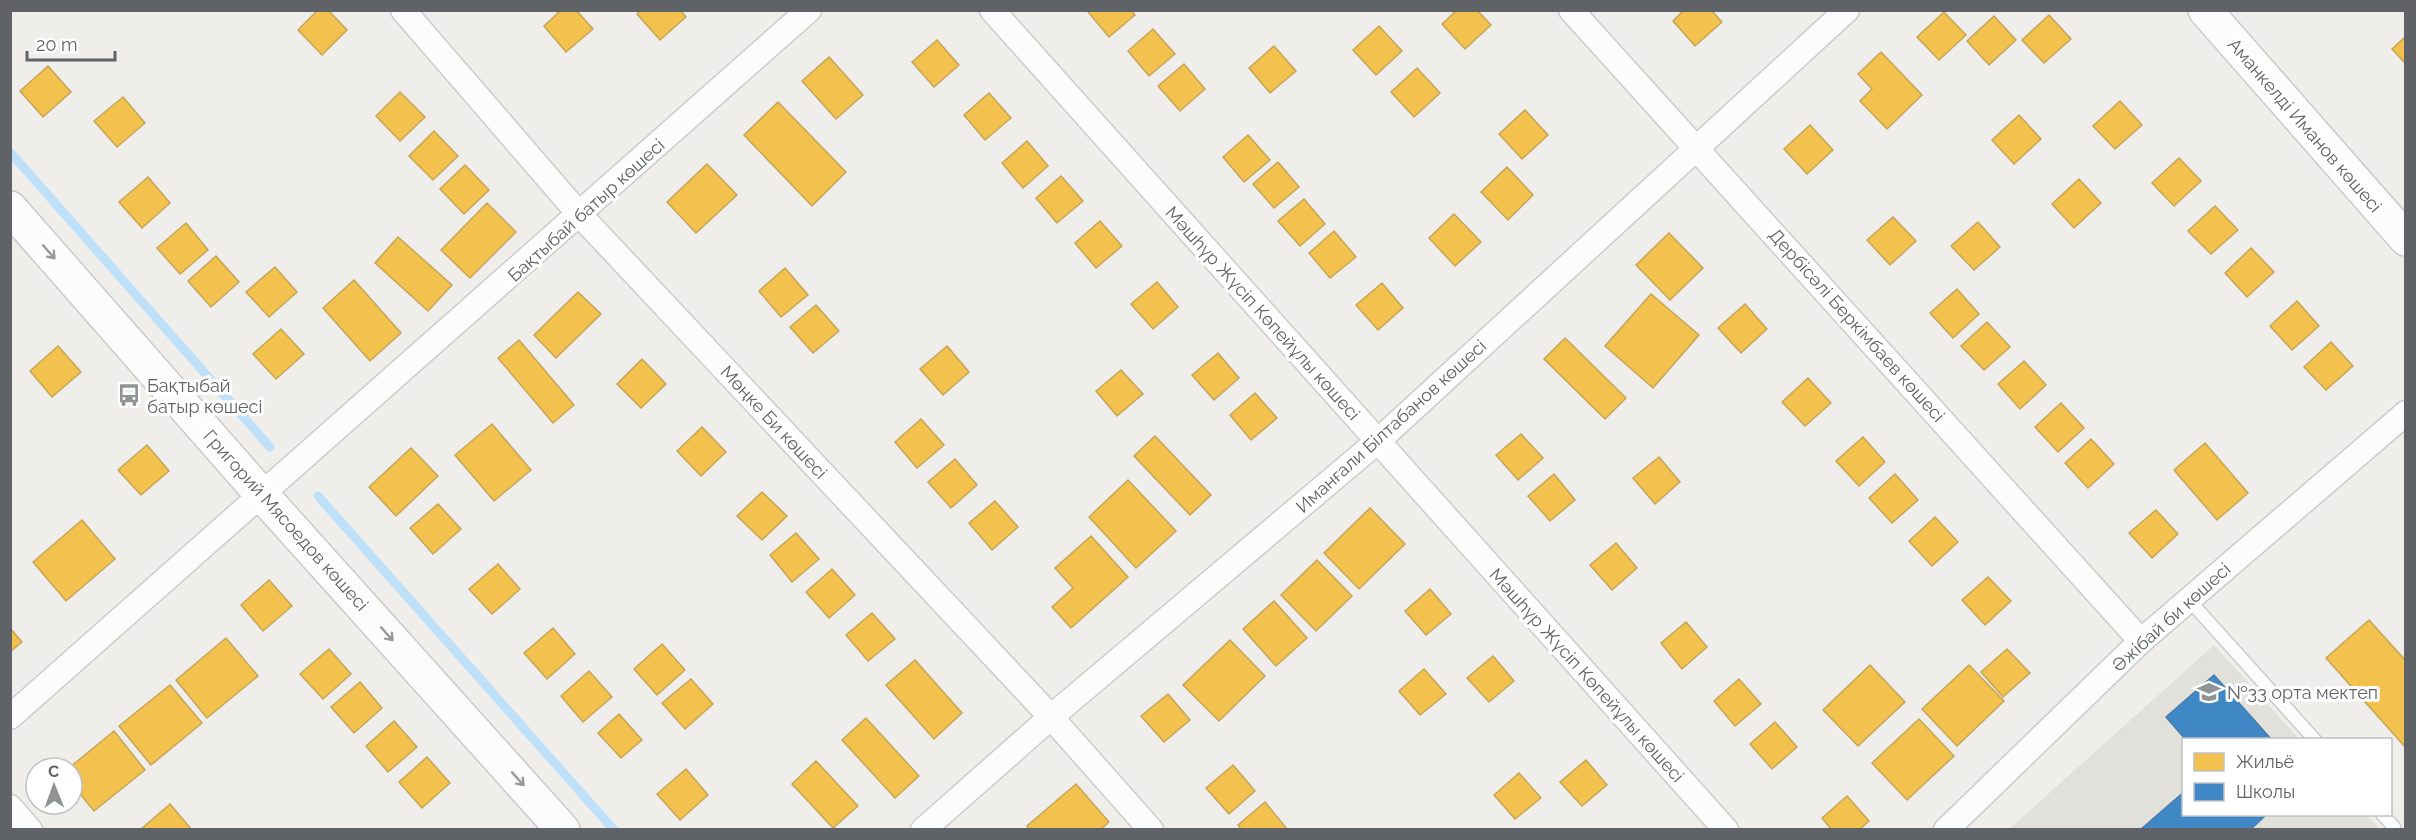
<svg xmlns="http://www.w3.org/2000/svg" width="2416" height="840" viewBox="0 0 2416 840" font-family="Raleway,sans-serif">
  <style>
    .education { fill: #e2e0da }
    .homes { fill: #f2c14e; stroke: #c6a556; stroke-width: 1.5 }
    .schools { fill: #3f88c5; stroke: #497da9; stroke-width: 1.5 }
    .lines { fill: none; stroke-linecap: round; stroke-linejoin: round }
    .stream { stroke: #bfe0f9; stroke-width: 9 }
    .service-casing { stroke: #cbcccc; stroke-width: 15 }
    .minor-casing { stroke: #cbcccc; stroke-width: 27 }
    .secondary-casing { stroke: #cacacb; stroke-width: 36 }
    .service { stroke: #fdfcfc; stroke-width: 12 }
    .minor { stroke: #fdfcfc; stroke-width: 24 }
    .secondary { stroke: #fdfcfc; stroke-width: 33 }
    .oneway { stroke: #96999c }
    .labels { text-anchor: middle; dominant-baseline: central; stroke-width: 6; stroke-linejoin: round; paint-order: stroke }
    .street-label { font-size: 18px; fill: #5f6368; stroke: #fff }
    .poi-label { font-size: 18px; fill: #5f6368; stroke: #fff; text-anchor: start }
  </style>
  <rect width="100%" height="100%" fill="#efeeea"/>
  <path class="education" d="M 2214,645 L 2299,739 L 2184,740 L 2184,814 L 2367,815 L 2378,827 L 2376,830 L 2008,830 Z"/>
  <g class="homes">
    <path d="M 318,10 L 328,10 L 347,30 L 322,55 L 298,30 Z"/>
    <path d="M 561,10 L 576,10 L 593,29 L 566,52 L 544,26 Z"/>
    <path d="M 641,10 L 680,10 L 686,17 L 660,40 L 637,14 Z"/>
    <path d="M 1089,10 L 1131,10 L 1135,15 L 1109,37 L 1088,12 Z"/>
    <path d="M 1457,10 L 1477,10 L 1491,25 L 1465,49 L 1442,24 Z"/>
    <path d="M 1684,10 L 1711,10 L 1722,22 L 1695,46 L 1673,21 Z"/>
    <path d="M 1944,12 L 1966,35 L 1939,60 L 1917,37 Z"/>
    <path d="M 2049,15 L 2071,39 L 2044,63 L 2022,40 Z"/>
    <path d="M 1994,16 L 2016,40 L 1989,65 L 1967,41 Z"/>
    <path d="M 1379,26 L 1402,51 L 1376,75 L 1353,50 Z"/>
    <path d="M 1153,29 L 1175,54 L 1149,76 L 1128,51 Z"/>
    <path d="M 2406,36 L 2406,64 L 2392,49 Z"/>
    <path d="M 937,40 L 959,65 L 934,87 L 912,62 Z"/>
    <path d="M 1274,46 L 1296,71 L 1270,93 L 1249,68 Z"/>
    <path d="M 1881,52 L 1922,95 L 1887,129 L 1860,101 L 1872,89 L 1858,74 Z"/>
    <path d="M 829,57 L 863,95 L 836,119 L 802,81 Z"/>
    <path d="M 1184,64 L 1205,89 L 1180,111 L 1158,86 Z"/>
    <path d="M 48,66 L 71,92 L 43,117 L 20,91 Z"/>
    <path d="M 1417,68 L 1440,93 L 1414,117 L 1391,92 Z"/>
    <path d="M 400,92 L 425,117 L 400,141 L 376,116 Z"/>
    <path d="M 989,93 L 1011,118 L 985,140 L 964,115 Z"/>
    <path d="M 123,97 L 145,123 L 117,147 L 94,121 Z"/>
    <path d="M 2120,101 L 2142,125 L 2115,149 L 2093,126 Z"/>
    <path d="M 778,102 L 846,172 L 812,206 L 744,135 Z"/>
    <path d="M 1525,110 L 1548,135 L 1522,159 L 1499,134 Z"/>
    <path d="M 2019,115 L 2041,139 L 2014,164 L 1992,140 Z"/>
    <path d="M 1810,125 L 1833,150 L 1807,174 L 1784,149 Z"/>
    <path d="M 434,131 L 458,156 L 433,180 L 409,156 Z"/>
    <path d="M 1248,135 L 1270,160 L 1244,182 L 1223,157 Z"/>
    <path d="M 1027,141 L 1048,166 L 1023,188 L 1002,163 Z"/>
    <path d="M 2179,158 L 2201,181 L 2174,206 L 2152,183 Z"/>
    <path d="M 1278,162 L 1299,187 L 1274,208 L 1253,184 Z"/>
    <path d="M 707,164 L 737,195 L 696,233 L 667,202 Z"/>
    <path d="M 465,165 L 489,190 L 464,214 L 440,189 Z"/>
    <path d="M 1507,167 L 1533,195 L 1508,220 L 1481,192 Z"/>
    <path d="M 1061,176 L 1083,201 L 1057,223 L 1036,198 Z"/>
    <path d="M 148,177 L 170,203 L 142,228 L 119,202 Z"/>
    <path d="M 2079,179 L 2101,203 L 2074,228 L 2052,204 Z"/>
    <path d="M 1304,199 L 1325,224 L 1300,246 L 1278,221 Z"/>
    <path d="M 487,203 L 516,232 L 470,278 L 441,250 Z"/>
    <path d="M 2215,206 L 2238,230 L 2211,254 L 2188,231 Z"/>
    <path d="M 1454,214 L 1481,242 L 1455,266 L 1429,238 Z"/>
    <path d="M 1893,217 L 1916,241 L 1890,265 L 1867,240 Z"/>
    <path d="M 1100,221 L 1122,246 L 1096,268 L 1075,243 Z"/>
    <path d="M 1978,222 L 2000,247 L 1974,270 L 1951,246 Z"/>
    <path d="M 186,223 L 208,250 L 180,274 L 157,248 Z"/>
    <path d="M 1334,231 L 1356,257 L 1330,278 L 1309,253 Z"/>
    <path d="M 1669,233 L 1703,268 L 1670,300 L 1636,265 Z"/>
    <path d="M 398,237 L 452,285 L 428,311 L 375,263 Z"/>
    <path d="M 2251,248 L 2274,272 L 2247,297 L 2225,273 Z"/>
    <path d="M 216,256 L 239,282 L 211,307 L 188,281 Z"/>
    <path d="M 275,267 L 297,292 L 269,317 L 246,292 Z"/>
    <path d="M 785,268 L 808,295 L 781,317 L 759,291 Z"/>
    <path d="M 354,280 L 401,333 L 370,361 L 323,308 Z"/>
    <path d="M 1157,282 L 1178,307 L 1153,329 L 1131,304 Z"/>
    <path d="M 1382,283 L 1403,308 L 1378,330 L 1356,305 Z"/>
    <path d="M 1957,289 L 1979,314 L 1953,338 L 1930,313 Z"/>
    <path d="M 578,292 L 601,314 L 556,358 L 534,335 Z"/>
    <path d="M 1651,294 L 1699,335 L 1653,388 L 1605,346 Z"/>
    <path d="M 2297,301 L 2319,326 L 2292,350 L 2270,326 Z"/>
    <path d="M 1745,304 L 1767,329 L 1741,353 L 1718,328 Z"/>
    <path d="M 816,305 L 839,331 L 813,353 L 790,327 Z"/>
    <path d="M 1987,322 L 2010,347 L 1984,370 L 1961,346 Z"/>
    <path d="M 281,329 L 304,354 L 276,379 L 253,354 Z"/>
    <path d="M 1565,338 L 1626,398 L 1605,419 L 1544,359 Z"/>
    <path d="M 519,340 L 574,405 L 553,423 L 498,358 Z"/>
    <path d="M 2331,342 L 2353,366 L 2326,390 L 2304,367 Z"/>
    <path d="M 58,346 L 81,372 L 52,397 L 30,371 Z"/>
    <path d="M 947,346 L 969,372 L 943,395 L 920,369 Z"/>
    <path d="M 1218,353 L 1239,378 L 1214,400 L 1192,375 Z"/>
    <path d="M 642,359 L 666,384 L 641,408 L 617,384 Z"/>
    <path d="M 2024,361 L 2046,385 L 2020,409 L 1998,384 Z"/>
    <path d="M 1121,370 L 1143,394 L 1117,416 L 1096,391 Z"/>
    <path d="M 1808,378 L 1831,403 L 1805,426 L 1782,402 Z"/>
    <path d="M 1255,393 L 1277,418 L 1251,440 L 1230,415 Z"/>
    <path d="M 2061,403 L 2084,428 L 2058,452 L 2035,427 Z"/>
    <path d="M 921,419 L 944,445 L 917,468 L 895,442 Z"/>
    <path d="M 492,424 L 531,470 L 494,501 L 455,455 Z"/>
    <path d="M 702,427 L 726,452 L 701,476 L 677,451 Z"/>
    <path d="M 1521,434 L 1543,458 L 1518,480 L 1496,455 Z"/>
    <path d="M 1155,436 L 1211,495 L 1190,515 L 1134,456 Z"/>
    <path d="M 1863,437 L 1885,462 L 1859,486 L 1836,461 Z"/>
    <path d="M 2091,439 L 2114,464 L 2088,488 L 2065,463 Z"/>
    <path d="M 2205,443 L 2248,493 L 2217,520 L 2174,470 Z"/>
    <path d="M 147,445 L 169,471 L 141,495 L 118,470 Z"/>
    <path d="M 411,448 L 438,476 L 396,516 L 369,487 Z"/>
    <path d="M 1659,457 L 1680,482 L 1655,504 L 1633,478 Z"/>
    <path d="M 955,459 L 977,485 L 951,508 L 928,482 Z"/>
    <path d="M 1554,474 L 1575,500 L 1550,521 L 1528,496 Z"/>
    <path d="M 1895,474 L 1918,500 L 1892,523 L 1869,498 Z"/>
    <path d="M 1128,480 L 1176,531 L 1136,568 L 1089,517 Z"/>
    <path d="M 762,492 L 787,516 L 762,540 L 737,516 Z"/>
    <path d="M 995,501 L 1018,527 L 992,550 L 969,523 Z"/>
    <path d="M 438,504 L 461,529 L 433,554 L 410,528 Z"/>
    <path d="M 1370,508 L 1405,544 L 1359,589 L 1324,553 Z"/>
    <path d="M 2156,510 L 2178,534 L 2152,558 L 2129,533 Z"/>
    <path d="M 1935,517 L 1958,542 L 1932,566 L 1909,541 Z"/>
    <path d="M 82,520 L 115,559 L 66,601 L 33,562 Z"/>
    <path d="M 796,533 L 819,559 L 792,582 L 770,555 Z"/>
    <path d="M 1091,536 L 1128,577 L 1071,628 L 1052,607 L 1073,588 L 1055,568 Z"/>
    <path d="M 1616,543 L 1637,568 L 1612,590 L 1590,565 Z"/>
    <path d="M 1317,560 L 1352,596 L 1316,631 L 1281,595 Z"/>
    <path d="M 498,564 L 520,589 L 492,614 L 469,589 Z"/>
    <path d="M 832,569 L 855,595 L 829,618 L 806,592 Z"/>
    <path d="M 1988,577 L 2011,601 L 1985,625 L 1962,600 Z"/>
    <path d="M 269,580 L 292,606 L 263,631 L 241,605 Z"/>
    <path d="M 1430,589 L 1451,614 L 1426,635 L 1405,611 Z"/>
    <path d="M 1274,601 L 1307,638 L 1276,666 L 1243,629 Z"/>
    <path d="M 872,613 L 895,639 L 868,661 L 846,635 Z"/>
    <path d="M 2369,620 L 2406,661 L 2406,748 L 2326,658 Z"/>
    <path d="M 1686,622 L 1707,647 L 1682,669 L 1661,643 Z"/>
    <path d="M 10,628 L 22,642 L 10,652 Z"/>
    <path d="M 553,628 L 575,654 L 547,679 L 524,653 Z"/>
    <path d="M 226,638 L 258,676 L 207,718 L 176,680 Z"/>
    <path d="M 1230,640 L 1265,676 L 1219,721 L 1183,685 Z"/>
    <path d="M 662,644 L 685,670 L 657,695 L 634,669 Z"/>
    <path d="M 329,649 L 351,674 L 323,699 L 300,674 Z"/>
    <path d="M 2007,649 L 2030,673 L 2003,697 L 1981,672 Z"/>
    <path d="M 1493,656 L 1514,681 L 1489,702 L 1467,678 Z"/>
    <path d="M 915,660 L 962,713 L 934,739 L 886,685 Z"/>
    <path d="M 1870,665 L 1905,702 L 1858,746 L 1823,710 Z"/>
    <path d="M 1969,665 L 2004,701 L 1957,746 L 1922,709 Z"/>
    <path d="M 1424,669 L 1446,694 L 1420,715 L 1399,691 Z"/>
    <path d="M 589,671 L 612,697 L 583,722 L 561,696 Z"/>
    <path d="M 691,679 L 713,704 L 685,729 L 662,703 Z"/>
    <path d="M 1739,679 L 1761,704 L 1735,726 L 1714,701 Z"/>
    <path d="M 360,682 L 382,708 L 354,733 L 331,707 Z"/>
    <path d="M 170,685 L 202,723 L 151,765 L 119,726 Z"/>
    <path d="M 1168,694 L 1190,720 L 1164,742 L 1141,716 Z"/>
    <path d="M 619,714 L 642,740 L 621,758 L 598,733 Z"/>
    <path d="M 866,718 L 919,776 L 895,798 L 842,740 Z"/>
    <path d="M 1919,719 L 1954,756 L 1907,800 L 1872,763 Z"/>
    <path d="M 394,721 L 417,747 L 388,772 L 366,746 Z"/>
    <path d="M 1775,722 L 1797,747 L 1772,769 L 1750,744 Z"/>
    <path d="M 114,731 L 145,770 L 94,811 L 72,784 L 72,768 L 69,768 Z"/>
    <path d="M 427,757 L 450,783 L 422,808 L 399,782 Z"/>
    <path d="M 1586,760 L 1607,785 L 1582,806 L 1560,782 Z"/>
    <path d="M 816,761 L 858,806 L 833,828 L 792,784 Z"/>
    <path d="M 1233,765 L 1255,791 L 1229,814 L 1206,788 Z"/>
    <path d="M 686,769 L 708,795 L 680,820 L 657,794 Z"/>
    <path d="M 1519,773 L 1541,798 L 1515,819 L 1494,795 Z"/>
    <path d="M 1076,784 L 1109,822 L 1100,830 L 1029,830 L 1027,826 Z"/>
    <path d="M 1847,796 L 1869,821 L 1859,830 L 1832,830 L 1822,818 Z"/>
    <path d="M 1265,802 L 1287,829 L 1242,830 L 1238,825 Z"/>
    <path d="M 170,804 L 192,830 L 140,830 Z"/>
  </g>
  <g class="schools">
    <path d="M 2214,675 L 2272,740 L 2186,740 L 2166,717 Z"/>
    <path d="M 2184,792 L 2184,814 L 2267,814 L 2250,830 L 2140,830 Z"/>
  </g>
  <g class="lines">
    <g class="stream">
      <path d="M 10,152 L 270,447"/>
      <path d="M 318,496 L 614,830"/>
    </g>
    <g class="service-casing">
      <g id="service">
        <path d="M 2189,600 L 2315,740"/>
        <path d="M 2382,814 L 2394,827 L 2393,830"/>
      </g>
    </g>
    <g class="minor-casing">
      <g id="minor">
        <path d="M 403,10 L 580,215 L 1051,717 L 1151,830"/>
        <path d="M 992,10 L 1726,830"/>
        <path d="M 1571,10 L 2141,641"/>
        <path d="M 10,717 L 809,10"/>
        <path d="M 10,807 L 30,830"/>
        <path d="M 923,830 L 1051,717 L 1378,441 L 1847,10"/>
        <path d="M 1946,830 L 2141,641 L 2406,413"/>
      </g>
    </g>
    <g class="secondary-casing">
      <g id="secondary">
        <path d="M 2205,10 L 2406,239"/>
        <path d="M 10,208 L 263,496 L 563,830"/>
      </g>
    </g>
    <use href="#service" class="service"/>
    <use href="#minor" class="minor"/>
    <use href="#secondary" class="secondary"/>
  </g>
  <defs><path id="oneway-shaft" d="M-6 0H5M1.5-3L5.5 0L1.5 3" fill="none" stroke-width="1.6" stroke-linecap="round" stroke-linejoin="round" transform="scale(1.5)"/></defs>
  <g class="oneway">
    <use href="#oneway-shaft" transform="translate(49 252) rotate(49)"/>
    <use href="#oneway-shaft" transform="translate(387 634) rotate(48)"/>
    <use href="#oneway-shaft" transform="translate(518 779) rotate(48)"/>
  </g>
  <defs>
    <g id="bus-bare" transform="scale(1.8)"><path d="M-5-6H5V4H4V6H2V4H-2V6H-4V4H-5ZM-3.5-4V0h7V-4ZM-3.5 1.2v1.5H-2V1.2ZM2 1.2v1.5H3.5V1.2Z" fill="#919496" stroke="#fff" stroke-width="2.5" paint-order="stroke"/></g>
    <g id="school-bare" transform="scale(1.8)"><path d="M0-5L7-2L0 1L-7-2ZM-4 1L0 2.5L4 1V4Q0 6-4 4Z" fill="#919496" stroke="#fff" stroke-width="2.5" paint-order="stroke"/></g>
  </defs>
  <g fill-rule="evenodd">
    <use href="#bus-bare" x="129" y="395"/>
    <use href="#school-bare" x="2209" y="692"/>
  </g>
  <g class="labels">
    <g class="street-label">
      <text transform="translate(2305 125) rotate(49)">Аманкелді Иманов көшесі</text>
      <text transform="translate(586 210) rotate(-42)">Бақтыбай батыр көшесі</text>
      <text transform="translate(1263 313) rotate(48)">Мәшһүр Жүсіп Көпейұлы көшесі</text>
      <text transform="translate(1857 325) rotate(48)">Дербісәлі Беркімбаев көшесі</text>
      <text transform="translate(774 422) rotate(47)">Мөңке Би көшесі</text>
      <text transform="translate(1391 426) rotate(-42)">Иманғали Білтабанов көшесі</text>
      <text transform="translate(286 520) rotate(48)">Григорий Мясоедов көшесі</text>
      <text transform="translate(2171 617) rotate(-42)">Әжібай би көшесі</text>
      <text transform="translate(1587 675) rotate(48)">Мәшһүр Жүсіп Көпейұлы көшесі</text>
    </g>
    <g class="poi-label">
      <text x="147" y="385">Бақтыбай<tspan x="147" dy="21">батыр көшесі</tspan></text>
      <text x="2227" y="692">№33 орта мектеп</text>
    </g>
  </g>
  <rect width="2416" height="840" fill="none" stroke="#5f6368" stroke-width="24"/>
  <rect x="2182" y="738" width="210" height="78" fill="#ffffff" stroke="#bfc1c3" stroke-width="1.5"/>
  <rect x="2194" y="753" width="30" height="18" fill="#f2c14e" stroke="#bfc1c3" stroke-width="1.5"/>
  <text x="2236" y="768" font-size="18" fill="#5f6368">Жильё</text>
  <rect x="2194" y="783" width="30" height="18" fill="#3f88c5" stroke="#bfc1c3" stroke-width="1.5"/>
  <text x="2236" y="798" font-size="18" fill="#5f6368">Школы</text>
  <g transform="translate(54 786) rotate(359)"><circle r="28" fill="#ffffff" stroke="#bfc1c3" stroke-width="1.5"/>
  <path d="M0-4.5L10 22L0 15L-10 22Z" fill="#919496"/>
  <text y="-9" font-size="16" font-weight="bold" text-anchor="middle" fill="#5f6368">С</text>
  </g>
  <path d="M27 51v9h88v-9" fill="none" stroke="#5f6368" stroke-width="3"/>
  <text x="36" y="51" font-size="18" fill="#5f6368" stroke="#ffffff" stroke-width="4.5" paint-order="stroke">20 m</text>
</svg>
